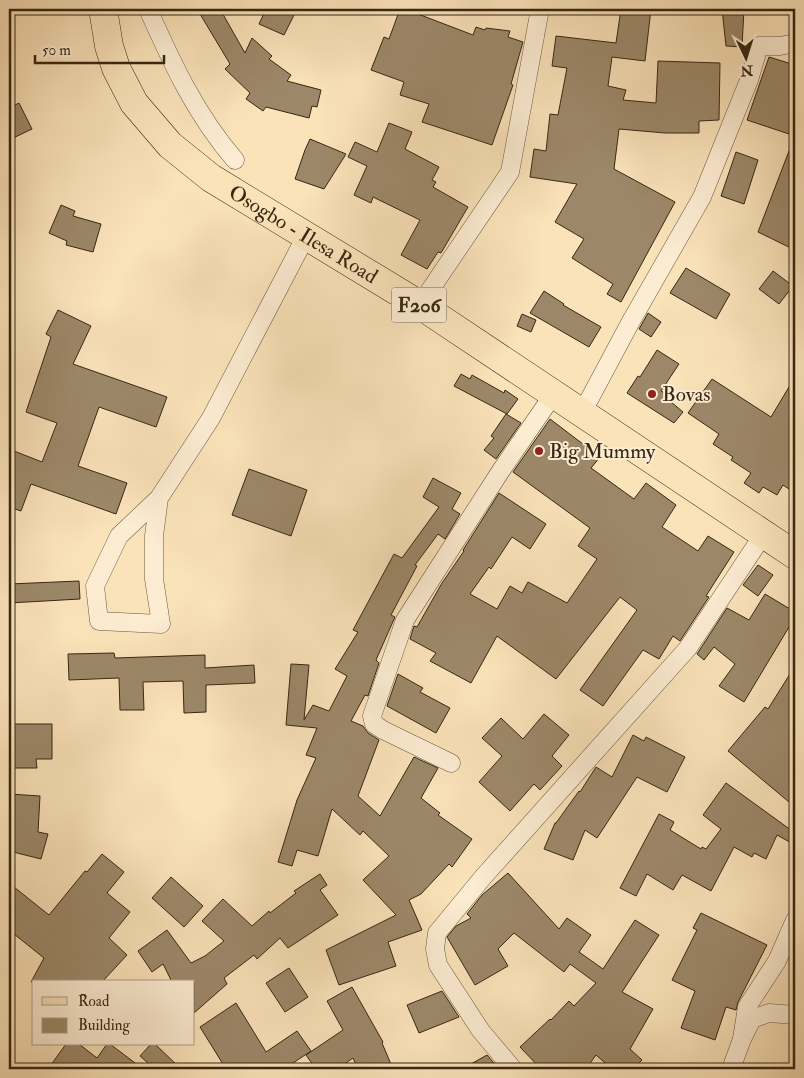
<svg xmlns="http://www.w3.org/2000/svg" width="804" height="1078" viewBox="0 0 804 1078" font-family="'IM FELL Double Pica',serif">
  <style>
    .building { fill: #9c8869; stroke: #372712 }
    .lines { fill: none; stroke-linecap: round; stroke-linejoin: round }
    .minor-casing { stroke: #68563c; stroke-width: 19 }
    .primary-casing { stroke: #372712; stroke-width: 29 }
    .minor { stroke: #fcecd2; stroke-width: 18 }
    .primary { stroke: #fae2b9; stroke-width: 28 }
    .poi-dot { fill: #8f2418; stroke: #fcecd2; stroke-width: 2 }
    .labels { text-anchor: middle; dominant-baseline: central; stroke-width: 4; stroke-linejoin: round; paint-order: stroke }
    .shield { fill: #fcecd2; stroke: #72624c; stroke-width: 1 }
    .shield-label { font-size: 20px; font-weight: bold; fill: #372712 }
    .street-label { font-size: 21px; fill: #372712; stroke: #fcecd2 }
    .poi-label { font-size: 21px; fill: #372712; stroke: #fcecd2; text-anchor: start }
  </style>
  <rect width="100%" height="100%" fill="#fae2b9"/>
  <filter id="stains"><feTurbulence type="fractalNoise" baseFrequency=".004" numOctaves="4"/><feColorMatrix values="0 0 0 0 .2 0 0 0 0 .09 0 0 0 0 .02 0 0 0 .5 -.17"/></filter>
  <radialGradient id="worn" r=".72"><stop offset=".6" stop-color="#630" stop-opacity="0"/><stop offset="1" stop-color="#630" stop-opacity=".3"/></radialGradient>
  <g class="building">
    <path d="M 197,9 L 220,9 L 245,53 L 252,38 L 272,56 L 269,59 L 291,75 L 287,81 L 321,90 L 317,107 L 312,106 L 309,118 L 266,107 L 263,111 L 246,99 L 250,93 L 225,69 L 230,64 Z"/>
    <path d="M 266,9 L 297,9 L 284,35 L 259,24 Z"/>
    <path d="M 400,9 L 405,9 L 473,35 L 476,27 L 485,30 L 486,28 L 510,31 L 508,37 L 523,42 L 511,84 L 513,85 L 492,145 L 422,122 L 429,104 L 400,95 L 404,82 L 371,70 L 384,37 L 389,39 Z"/>
    <path d="M 621,9 L 651,9 L 645,61 L 612,57 L 608,86 L 626,90 L 623,100 L 656,103 L 658,61 L 720,63 L 719,120 L 699,121 L 699,133 L 665,133 L 619,129 L 614,169 L 675,202 L 621,302 L 607,294 L 613,284 L 572,258 L 584,239 L 555,222 L 577,184 L 530,177 L 534,149 L 546,151 L 550,114 L 558,115 L 567,68 L 552,66 L 556,36 L 616,43 Z"/>
    <path d="M 722,9 L 744,9 L 742,47 L 726,46 Z"/>
    <path d="M 769,57 L 795,65 L 795,126 L 792,135 L 747,120 Z"/>
    <path d="M 19,103 L 32,129 L 9,140 L 9,108 Z"/>
    <path d="M 389,123 L 412,132 L 405,149 L 439,167 L 432,180 L 436,182 L 433,187 L 468,207 L 441,253 L 438,252 L 427,269 L 401,255 L 420,220 L 373,197 L 371,203 L 354,195 L 367,166 L 348,157 L 355,142 L 377,152 Z"/>
    <path d="M 794,138 L 795,138 L 795,250 L 758,232 Z"/>
    <path d="M 310,139 L 346,154 L 324,189 L 295,179 L 305,150 Z"/>
    <path d="M 736,152 L 758,160 L 744,204 L 721,196 Z"/>
    <path d="M 61,205 L 75,211 L 73,216 L 101,224 L 93,252 L 66,245 L 67,241 L 49,233 Z"/>
    <path d="M 686,268 L 730,294 L 716,319 L 670,293 Z"/>
    <path d="M 773,271 L 793,286 L 779,304 L 759,289 Z"/>
    <path d="M 544,291 L 564,304 L 563,305 L 601,327 L 589,347 L 530,313 Z"/>
    <path d="M 58,310 L 91,326 L 73,364 L 167,397 L 156,427 L 99,407 L 78,466 L 127,483 L 116,514 L 31,484 L 21,511 L 9,507 L 9,449 L 42,462 L 57,423 L 26,412 L 51,337 L 46,334 Z"/>
    <path d="M 648,313 L 661,322 L 651,337 L 639,329 Z"/>
    <path d="M 522,314 L 536,320 L 531,332 L 517,326 Z"/>
    <path d="M 657,350 L 679,364 L 661,391 L 667,394 L 665,397 L 683,412 L 674,423 L 627,393 L 638,376 L 640,377 Z"/>
    <path d="M 461,374 L 470,379 L 472,375 L 504,393 L 505,390 L 518,399 L 507,414 L 454,386 Z"/>
    <path d="M 795,377 L 795,493 L 783,485 L 777,495 L 763,487 L 759,493 L 744,483 L 751,473 L 731,460 L 733,457 L 713,444 L 719,434 L 688,413 L 712,379 L 771,417 Z"/>
    <path d="M 506,414 L 521,423 L 496,459 L 484,450 L 494,438 L 491,436 Z"/>
    <path d="M 550,419 L 600,457 L 591,468 L 634,499 L 646,483 L 676,505 L 662,527 L 698,551 L 708,536 L 734,552 L 706,596 L 709,597 L 680,641 L 673,636 L 659,659 L 643,650 L 603,706 L 580,690 L 637,610 L 620,597 L 556,679 L 497,636 L 471,683 L 430,661 L 436,653 L 410,639 L 414,626 L 417,627 L 442,583 L 464,551 L 463,550 L 499,493 L 546,524 L 530,549 L 512,537 L 491,569 L 489,567 L 470,594 L 497,609 L 510,586 L 522,593 L 528,582 L 567,603 L 597,559 L 578,546 L 590,528 L 513,472 Z"/>
    <path d="M 249,469 L 307,490 L 291,536 L 232,515 Z"/>
    <path d="M 433,478 L 461,493 L 452,509 L 460,514 L 445,539 L 438,534 L 415,565 L 417,566 L 391,615 L 395,617 L 376,660 L 379,663 L 368,696 L 365,695 L 351,721 L 363,726 L 368,733 L 379,740 L 358,796 L 380,816 L 414,757 L 438,768 L 421,798 L 440,813 L 438,815 L 472,839 L 452,867 L 449,864 L 421,894 L 409,900 L 422,930 L 388,942 L 396,966 L 339,985 L 326,950 L 396,915 L 363,880 L 389,856 L 363,831 L 360,835 L 332,809 L 318,856 L 297,850 L 292,866 L 278,862 L 297,800 L 316,758 L 306,755 L 317,728 L 286,725 L 291,664 L 309,665 L 304,720 L 313,705 L 329,711 L 347,676 L 335,669 L 358,632 L 353,630 L 394,554 L 402,558 L 439,507 L 423,497 Z"/>
    <path d="M 758,565 L 773,575 L 758,596 L 743,585 Z"/>
    <path d="M 79,581 L 80,599 L 9,603 L 9,584 Z"/>
    <path d="M 765,594 L 795,612 L 795,617 L 744,702 L 719,686 L 735,664 L 714,647 L 704,660 L 697,654 L 727,608 L 749,620 Z"/>
    <path d="M 114,653 L 115,658 L 205,655 L 205,668 L 254,665 L 255,683 L 206,685 L 206,712 L 184,713 L 183,681 L 143,682 L 144,710 L 120,710 L 119,678 L 69,680 L 68,654 Z"/>
    <path d="M 795,666 L 795,807 L 728,751 L 765,707 L 768,709 Z"/>
    <path d="M 398,674 L 423,688 L 420,692 L 450,708 L 436,733 L 387,706 Z"/>
    <path d="M 544,714 L 569,735 L 552,756 L 562,766 L 540,790 L 534,784 L 510,811 L 479,782 L 502,756 L 482,738 L 501,718 L 523,739 Z"/>
    <path d="M 9,724 L 52,724 L 52,759 L 36,759 L 37,768 L 9,768 Z"/>
    <path d="M 633,735 L 644,741 L 646,737 L 685,757 L 667,792 L 637,777 L 597,838 L 585,830 L 573,860 L 544,849 L 555,823 L 556,823 L 579,791 L 580,792 L 596,767 L 612,777 Z"/>
    <path d="M 726,783 L 795,833 L 795,845 L 777,835 L 766,859 L 754,853 L 752,857 L 734,847 L 711,891 L 682,875 L 673,890 L 647,874 L 636,896 L 620,888 L 659,814 L 674,822 L 670,830 L 701,849 L 702,847 L 706,849 L 721,829 L 703,815 Z"/>
    <path d="M 9,794 L 40,796 L 38,832 L 48,834 L 41,859 L 9,851 L 9,838 L 14,817 L 9,817 Z"/>
    <path d="M 102,854 L 124,872 L 107,893 L 130,912 L 109,938 L 127,955 L 102,982 L 31,982 L 44,958 L 9,930 L 9,883 L 49,915 L 85,871 L 87,872 Z"/>
    <path d="M 508,873 L 559,929 L 567,918 L 591,935 L 579,952 L 603,969 L 635,920 L 659,935 L 622,992 L 653,1009 L 630,1049 L 642,1060 L 633,1069 L 612,1069 L 596,1055 L 586,1069 L 541,1069 L 520,1047 L 550,1019 L 551,1020 L 569,1001 L 574,1006 L 596,983 L 570,964 L 564,972 L 514,933 L 498,949 L 508,966 L 475,985 L 447,937 L 456,926 L 471,918 L 467,914 L 482,895 Z"/>
    <path d="M 320,874 L 327,885 L 320,890 L 338,915 L 288,948 L 280,938 L 257,959 L 254,955 L 224,978 L 227,984 L 194,1013 L 194,982 L 172,982 L 163,964 L 152,972 L 138,951 L 167,930 L 191,963 L 205,956 L 224,941 L 202,921 L 223,899 L 252,926 L 269,911 L 270,913 L 296,893 L 294,891 Z"/>
    <path d="M 171,877 L 203,906 L 184,927 L 152,898 Z"/>
    <path d="M 701,913 L 767,945 L 738,1002 L 736,1010 L 726,1007 L 715,1040 L 681,1028 L 695,991 L 672,980 L 697,930 L 693,928 Z"/>
    <path d="M 289,968 L 308,997 L 285,1012 L 266,983 Z"/>
    <path d="M 352,987 L 383,1042 L 382,1043 L 393,1069 L 358,1069 L 353,1058 L 337,1069 L 316,1069 L 306,1055 L 343,1030 L 327,1001 Z"/>
    <path d="M 442,991 L 459,1017 L 419,1033 L 407,1005 Z"/>
    <path d="M 236,1003 L 266,1052 L 297,1031 L 311,1051 L 284,1069 L 226,1069 L 200,1027 Z"/>
    <path d="M 66,1044 L 79,1044 L 97,1058 L 107,1044 L 110,1044 L 143,1069 L 48,1069 Z"/>
    <path d="M 151,1044 L 155,1044 L 181,1069 L 155,1069 L 140,1056 Z"/>
    <path d="M 487,1055 L 499,1069 L 462,1069 Z"/>
  </g>
  <g class="lines">
    <g class="minor-casing">
      <g id="minor">
        <path d="M 148,9 C 172,63 196,115 235,160"/>
        <path d="M 420,305 L 510,172 L 540,9"/>
        <path d="M 582,413 L 630,323 L 702,197 L 749,80 L 759,46 L 780,46 L 795,43"/>
        <path d="M 159,498 L 154,536 L 154,579 L 161,624 L 99,621 L 95,586 L 119,536 L 159,498 L 211,418 L 306,236"/>
        <path d="M 451,763 L 383,730 L 374,724 L 372,716 L 405,620 L 500,472 L 553,395"/>
        <path d="M 742,1039 L 747,1007 L 777,961 L 795,920"/>
        <path d="M 513,1069 L 481,1031 L 438,965 L 435,949 L 437,933 L 484,876 L 688,648 L 763,535"/>
        <path d="M 731,1069 L 742,1039 L 752,1019 L 769,1013 L 795,1015"/>
      </g>
    </g>
    <g class="primary-casing">
      <g id="primary">
        <path id="s1" d="M 103,9 L 109,46 L 116,68 L 134,103 L 170,145 L 211,178 L 420,305 L 795,555"/>
      </g>
    </g>
    <use href="#minor" class="minor"/>
    <use href="#primary" class="primary"/>
  </g>
  <g class="poi-dot">
    <circle cx="652" cy="394" r="5"/>
    <circle cx="539" cy="451" r="5"/>
  </g>
  <g class="labels">
    <rect class="shield" x="391.5" y="287.5" width="55" height="35" rx="4"/>
    <g class="shield-label">
      <text x="419" y="305">F206</text>
    </g>
    <g class="street-label">
      <text stroke="none"><textPath href="#s1" startOffset="316">Osogbo - Ilesa Road</textPath></text>
    </g>
    <g class="poi-label">
      <text x="662" y="394">Bovas</text>
      <text x="549" y="451">Big Mummy</text>
    </g>
  </g>
  <rect width="804" height="1078" fill="none" stroke="#fae2b9" stroke-width="30"/>
  <rect x="10" y="10" width="784" height="1058" fill="none" stroke="#372712" stroke-width="2.5"/>
  <rect x="15" y="15" width="774" height="1048" fill="none" stroke="#372712"/>
  <rect x="32" y="980" width="162" height="65" fill="#fcecd2" stroke="#ad9d85"/>
  <rect x="42" y="997" width="25" height="8" fill="#fae2b9" stroke="#ad9d85"/>
  <text x="78" y="1006" font-size="15" fill="#372712">Road</text>
  <rect x="42" y="1018" width="25" height="15" fill="#9c8869" stroke="#ad9d85"/>
  <text x="78" y="1030" font-size="15" fill="#372712">Building</text>
  <g transform="translate(746 58) rotate(176)" stroke="#fcecd2" stroke-width="4" paint-order="stroke">
  <path d="M0-4L9 19L0 12L-9 19Z" fill="#372712"/>
  <text y="-8" font-size="14" font-weight="bold" text-anchor="middle" fill="#372712">N</text>
  </g>
  <path d="M35 55v8h129v-8" fill="none" stroke="#372712" stroke-width="2.5"/>
  <text x="42" y="55" font-size="15" fill="#372712" stroke="#fcecd2" stroke-width="4" paint-order="stroke">50 m</text>
  <rect width="100%" height="100%" filter="url(#stains)"/>
  <rect width="100%" height="100%" fill="url(#worn)"/>
</svg>
